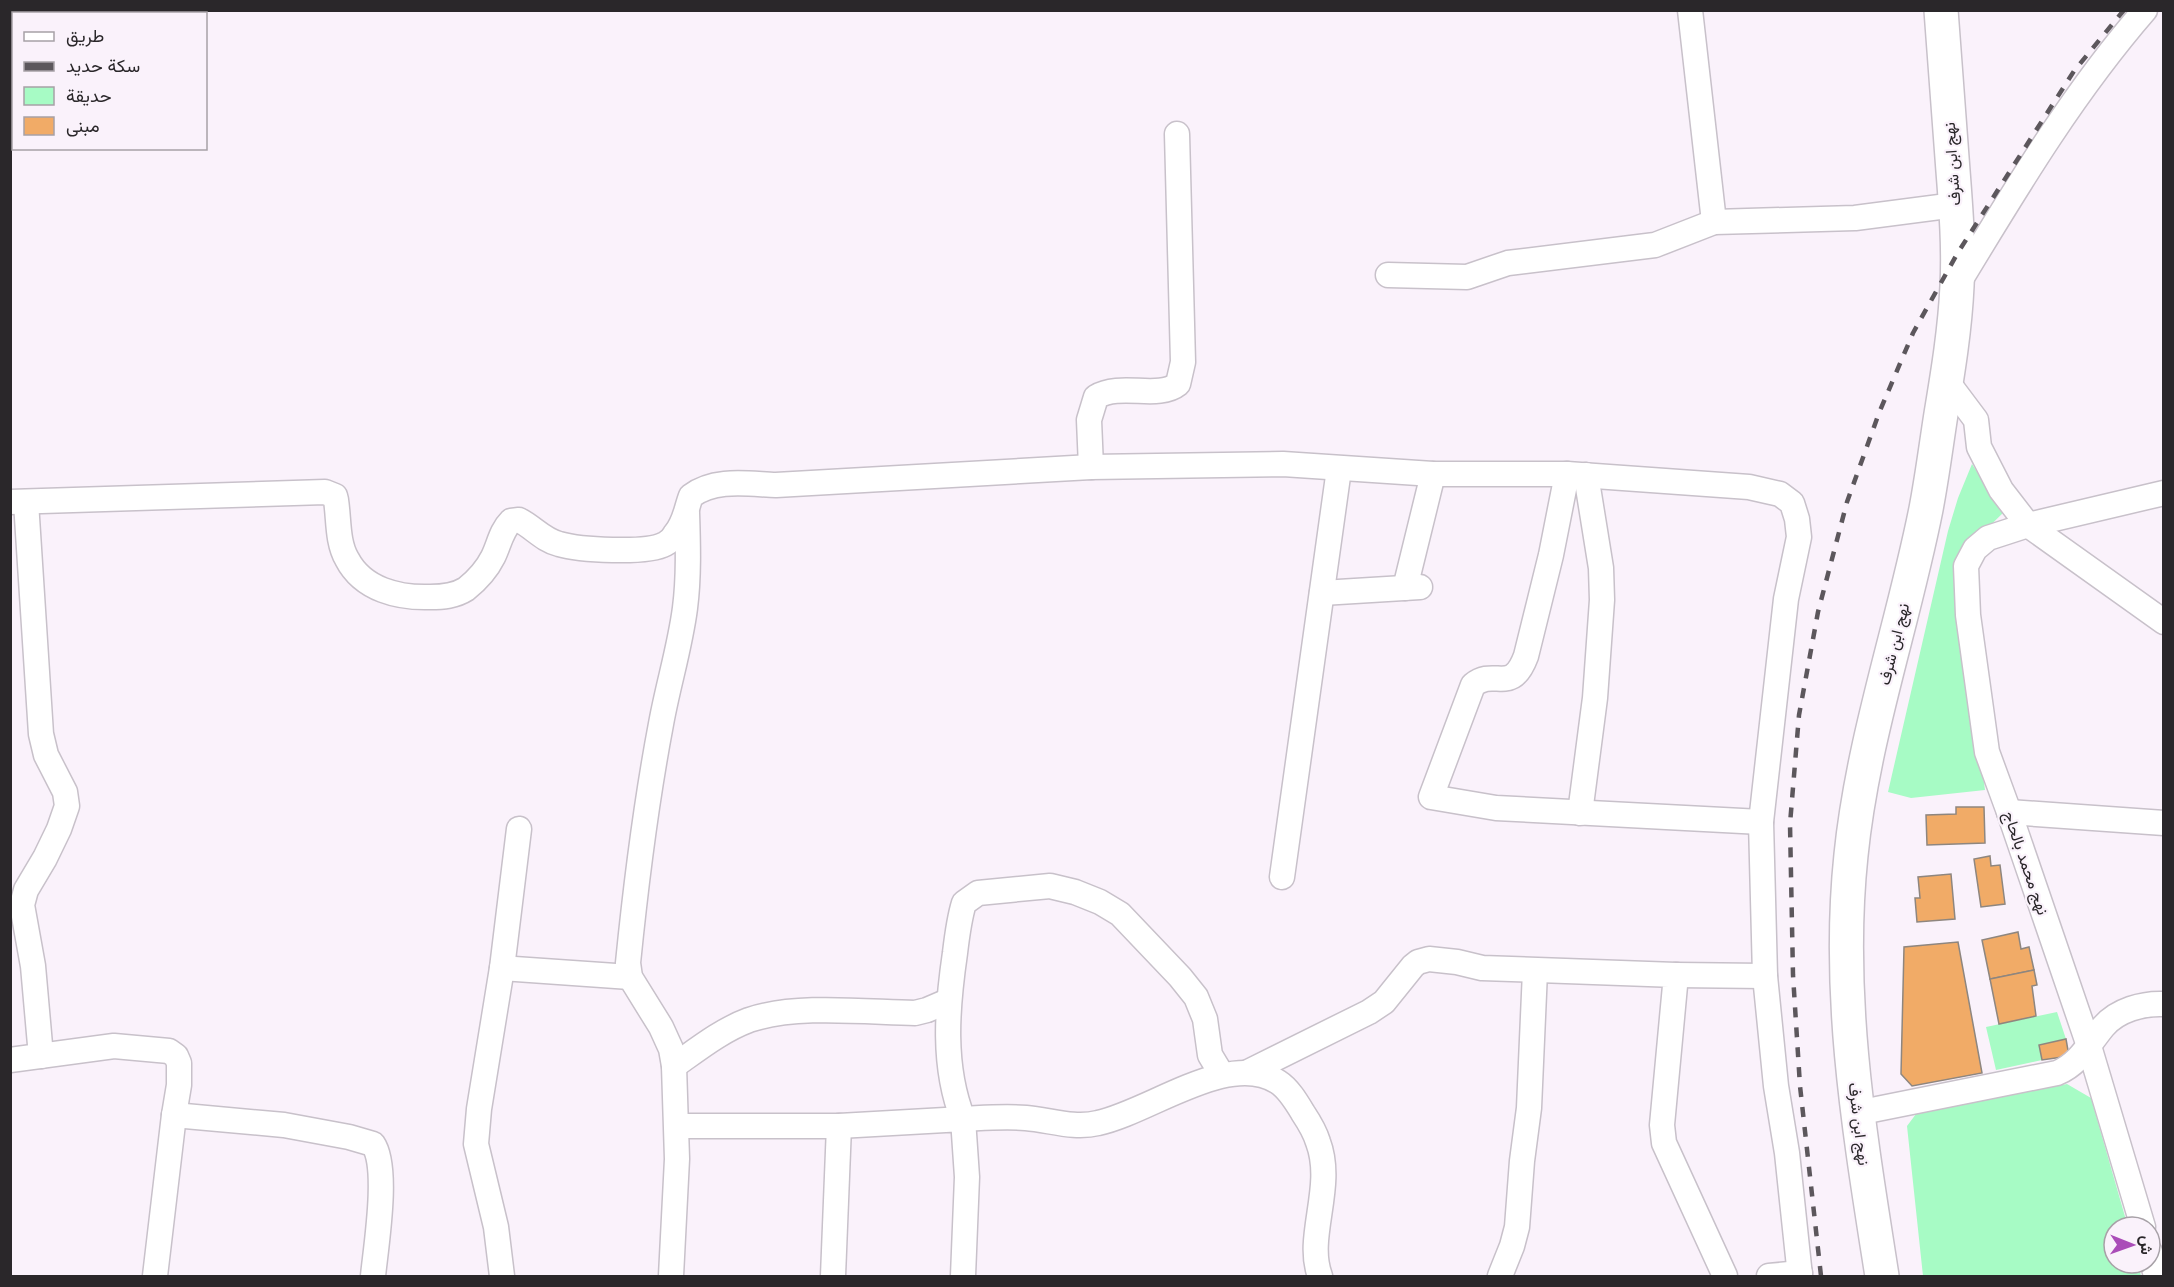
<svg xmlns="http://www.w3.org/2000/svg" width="2174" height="1287" viewBox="0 0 2174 1287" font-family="'DM Sans',Vazirmatn,sans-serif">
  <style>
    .green { fill: #a7fbc5 }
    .building { fill: #f1ab67; stroke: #8e867f; stroke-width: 1.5 }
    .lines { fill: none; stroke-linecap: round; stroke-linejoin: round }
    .street-casing { stroke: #c8c1ca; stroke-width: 27 }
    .secondary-casing { stroke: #c8c1ca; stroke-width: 36 }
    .street { stroke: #fff; stroke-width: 24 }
    .secondary { stroke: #fff; stroke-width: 33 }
    .rail { stroke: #5c575c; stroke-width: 4.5; stroke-dasharray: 10 10; stroke-linecap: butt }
    .labels { text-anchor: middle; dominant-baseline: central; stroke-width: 4.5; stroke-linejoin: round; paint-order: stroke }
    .street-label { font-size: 16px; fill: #2a272a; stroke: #faf2fb }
  </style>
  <rect width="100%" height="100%" fill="#faf2fb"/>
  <g class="green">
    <path d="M 1972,464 L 2003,513 L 1972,543 L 1958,583 L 1985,790 L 1911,798 L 1888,792 L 1948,531 L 1958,498 Z"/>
    <path d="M 2057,1012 L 2066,1039 L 2039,1045 L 2042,1060 L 1996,1070 L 1986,1027 Z"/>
    <path d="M 2067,1084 L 2091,1098 L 2128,1227 L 2114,1227 L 2114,1263 L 2138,1263 L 2141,1276 L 1923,1276 L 1907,1126 L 1916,1114 Z"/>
  </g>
  <g class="building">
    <path d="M 1956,807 L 1984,807 L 1985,843 L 1927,845 L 1926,815 L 1956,814 Z"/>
    <path d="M 1990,856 L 1991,866 L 2000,865 L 2005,904 L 1981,907 L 1974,859 Z"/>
    <path d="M 1951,874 L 1955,919 L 1917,922 L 1915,898 L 1920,898 L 1918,877 Z"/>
    <path d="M 2018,932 L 2021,949 L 2029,947 L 2034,970 L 1990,979 L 1982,940 Z"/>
    <path d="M 1958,942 L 1982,1073 L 1912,1086 L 1901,1074 L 1904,947 Z"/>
    <path d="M 2034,970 L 2037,985 L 2032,986 L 2036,1016 L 1999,1024 L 1990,979 Z"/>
    <path d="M 2066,1039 L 2069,1056 L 2042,1060 L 2039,1045 Z"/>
  </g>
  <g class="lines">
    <g class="street-casing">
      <g id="street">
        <path d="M 1690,10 L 1714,222"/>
        <path d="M 1388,275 L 1467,277 L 1508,263 L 1655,245 L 1714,222 L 1855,218 L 1955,205"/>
        <path d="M 1958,284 C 2015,190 2072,94 2145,10"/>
        <path d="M 1946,380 L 1976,420 L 1979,447 L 2001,490 L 2028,525 L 2164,622"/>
        <path d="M 1091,467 L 1089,420 L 1096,397 C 1121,382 1158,400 1178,384 L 1183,362 L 1177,134"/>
        <path d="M 1567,474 L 1551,555 L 1526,656 C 1511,696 1495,667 1473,685 L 1431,797 L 1496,808 L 1761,822"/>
        <path d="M 10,502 L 325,492 L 335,496 L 336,500 C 339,519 337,542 347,559 C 363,590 399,598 430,597 C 443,597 455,596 466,589 C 476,581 487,569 493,557 C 499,545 501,531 511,521 L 519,520 C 533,527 543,540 559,544 C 579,550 647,554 665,544 C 669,542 673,538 675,534 C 685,523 686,509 691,496 C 715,478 748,484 776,485 L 1091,467 L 1283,464 L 1433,474 L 1567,474 L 1749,487 L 1780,494 L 1792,503 L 1797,519 L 1799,537 L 1786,599 L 1761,822 L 1765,976 L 1776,1086 L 1787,1153 L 1800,1276"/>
        <path d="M 26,502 L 41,734 L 46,755 L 65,792 L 67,806 L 59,829 L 45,858 L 26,890 L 22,905 L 33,966 L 41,1056"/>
        <path d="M 1405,588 L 1433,474"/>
        <path d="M 1322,593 L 1420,587"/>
        <path d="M 2009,812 L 2164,823"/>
        <path d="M 1580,813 L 1595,698 L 1602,600 L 1601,568 L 1586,475"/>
        <path d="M 1282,877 L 1339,469"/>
        <path d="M 502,968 L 630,977"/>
        <path d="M 1676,975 L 1765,976"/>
        <path d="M 10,1060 L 114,1046 L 169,1051 L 176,1056 L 179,1063 L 179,1085 L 174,1115 L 155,1276"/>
        <path d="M 674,1066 C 698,1049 722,1030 749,1020 C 796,1004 865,1012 915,1013 L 927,1010 L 948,1001"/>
        <path d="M 1248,1072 L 1369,1012 L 1384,1002 L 1413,966 L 1418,962 L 1429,959 L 1457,962 L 1482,968 L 1676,975 L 1662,1125 L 1664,1143 L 1725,1276"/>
        <path d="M 1222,1075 L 1210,1055 L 1205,1019 L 1196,997 L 1180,977 L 1120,914 L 1100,902 L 1075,892 L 1050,886 L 978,893 L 964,903 C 959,919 957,936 955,953 C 947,1008 942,1066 963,1119 C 984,1118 1005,1116 1026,1118 C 1050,1120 1074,1129 1098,1123 C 1150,1112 1229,1050 1278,1082 C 1289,1089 1297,1103 1303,1113 C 1309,1122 1315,1132 1318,1142 C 1335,1187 1305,1237 1320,1276"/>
        <path d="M 1857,1113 L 2057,1073 C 2079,1064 2089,1044 2103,1027 C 2117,1010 2143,1003 2164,1004"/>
        <path d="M 174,1115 L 284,1125 L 349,1137 L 373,1144 C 389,1167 376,1246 373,1276"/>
        <path d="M 677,1126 L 839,1126 L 963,1119 L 967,1177 L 963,1276"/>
        <path d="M 2143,1227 L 2089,1046 L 2009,812 L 1987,752 L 1968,615 L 1966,566 L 1975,549 L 1988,538 L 2028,525 L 2164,493"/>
        <path d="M 2150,1252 L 2156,1276"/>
        <path d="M 502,1276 L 496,1227 L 476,1144 L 479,1109 L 502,968 L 519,829"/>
        <path d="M 671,1276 L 677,1159 L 674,1066 L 671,1049 L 661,1027 L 630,977 L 628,963 C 636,883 646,803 661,724 C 668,685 680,647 685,608 C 689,577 688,544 687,513"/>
        <path d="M 833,1276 L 839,1126"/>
        <path d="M 1500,1276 L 1512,1246 L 1517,1227 L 1522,1161 L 1529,1108 L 1535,971"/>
        <path d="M 1769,1276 L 1800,1273"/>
      </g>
    </g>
    <g class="secondary-casing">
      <path id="secondary" d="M 1882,1276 C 1860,1136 1836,997 1851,855 C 1863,737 1903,625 1926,509 C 1932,478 1936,446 1941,414 C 1948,372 1955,329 1957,286 C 1959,248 1956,209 1953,171 C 1949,117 1945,64 1941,10"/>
    </g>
    <use href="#street" class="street"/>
    <use href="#secondary" class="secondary"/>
    <path class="rail" d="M 1821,1276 L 1800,1086 L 1793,975 L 1790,824 L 1799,715 L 1818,612 L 1847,502 L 1879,413 L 1913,333 L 1957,254 L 2074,71 L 2124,10"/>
  </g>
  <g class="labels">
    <g class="street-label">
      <text transform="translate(1952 164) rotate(-94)">نهج ابن شرف</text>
      <text transform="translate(1894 644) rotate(-76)">نهج ابن شرف</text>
      <text transform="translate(2026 863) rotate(71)">نهج محمد بالحاج</text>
      <text transform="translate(1859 1124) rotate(83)">نهج ابن شرف</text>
    </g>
  </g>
  <rect width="2174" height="1287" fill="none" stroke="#2a272a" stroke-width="24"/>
  <rect x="12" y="12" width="195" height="138" fill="#faf2fb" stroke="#a7a1a7" stroke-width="1.5"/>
  <rect x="24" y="32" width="30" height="9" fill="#ffffff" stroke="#a7a1a7" stroke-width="1.5"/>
  <text x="66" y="42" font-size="18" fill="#2a272a">طريق</text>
  <rect x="24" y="62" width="30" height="9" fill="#5c575c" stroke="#a7a1a7" stroke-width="1.5"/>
  <text x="66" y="72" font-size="18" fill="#2a272a">سكة حديد</text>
  <rect x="24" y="87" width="30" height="18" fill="#a7fbc5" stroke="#a7a1a7" stroke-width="1.5"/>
  <text x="66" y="102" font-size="18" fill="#2a272a">حديقة</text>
  <rect x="24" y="117" width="30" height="18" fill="#f1ab67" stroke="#a7a1a7" stroke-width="1.5"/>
  <text x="66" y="132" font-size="18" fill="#2a272a">مبنى</text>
  <g transform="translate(2132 1245) rotate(91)"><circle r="28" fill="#faf2fb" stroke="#a7a1a7" stroke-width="1.5"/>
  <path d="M0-4.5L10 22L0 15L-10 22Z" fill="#aa4db8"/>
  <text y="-9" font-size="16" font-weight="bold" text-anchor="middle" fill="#2a272a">ش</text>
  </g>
</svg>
